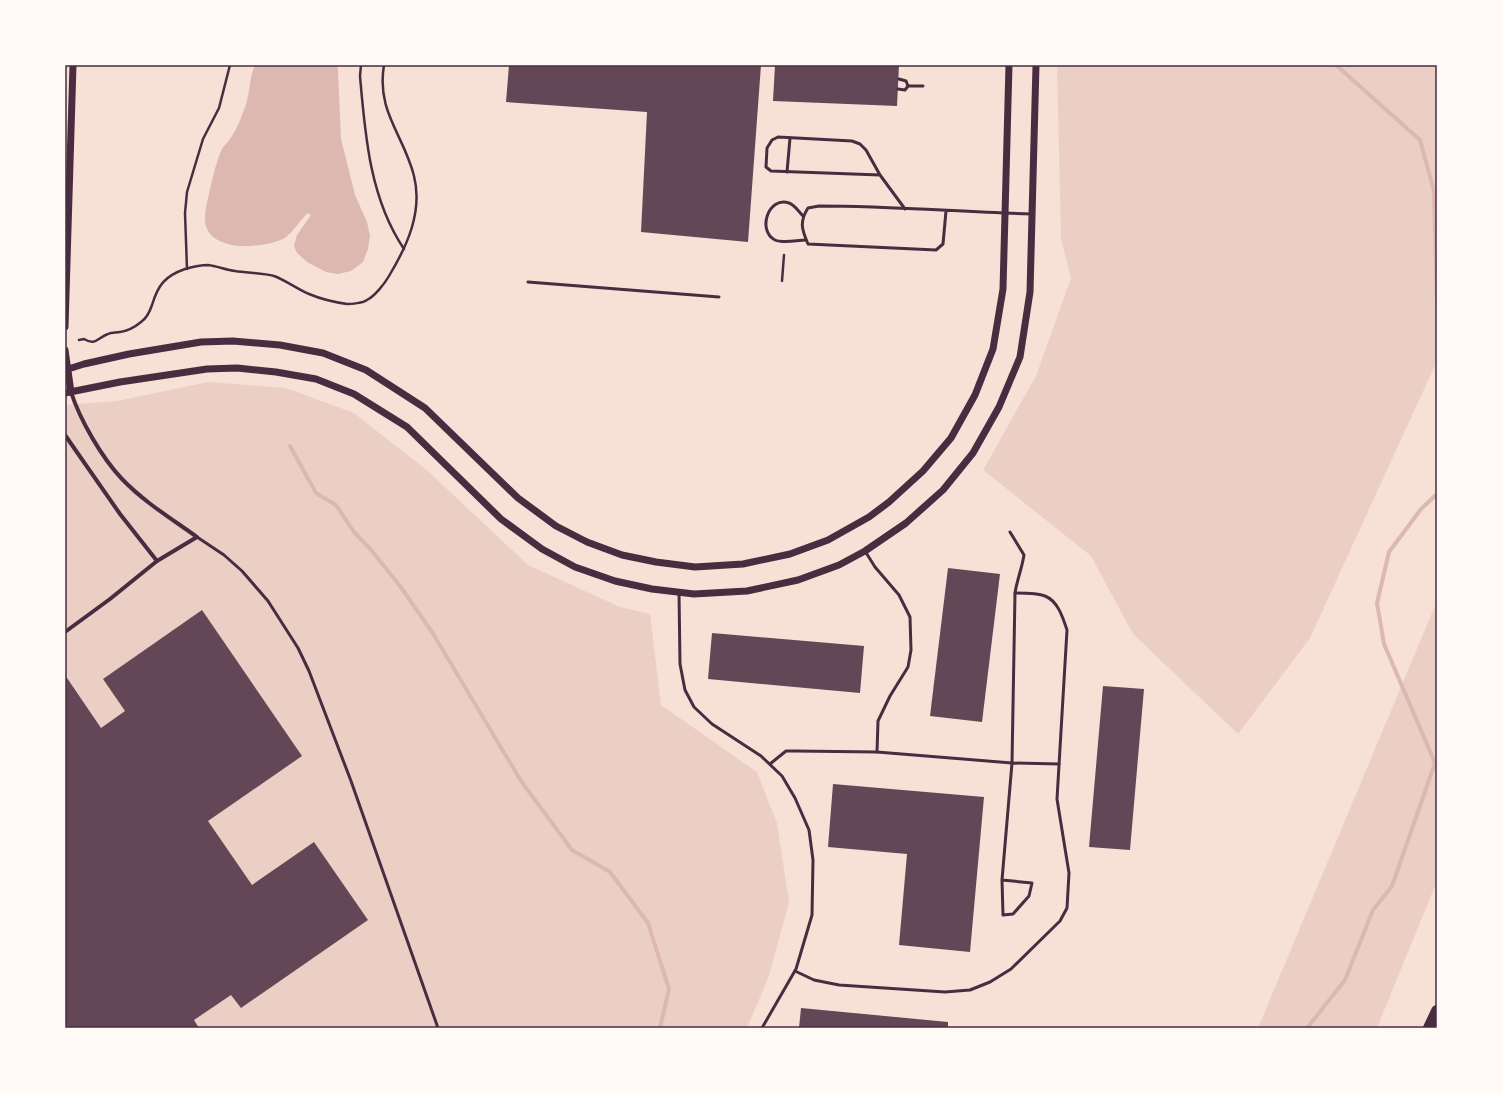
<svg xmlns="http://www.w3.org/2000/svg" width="1502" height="1093" viewBox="0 0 1502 1093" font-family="Ubuntu,sans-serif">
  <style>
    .green { fill: #ebcfc5 }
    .water { fill: #dcb8b0 }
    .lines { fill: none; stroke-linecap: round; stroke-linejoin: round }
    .stream { stroke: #dcb8b0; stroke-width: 4 }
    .building { fill: #644757 }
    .path { stroke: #4a2c40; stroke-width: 2.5 }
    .service { stroke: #4a2c40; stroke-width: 3 }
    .minor { stroke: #4a2c40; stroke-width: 4 }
    .tertiary { stroke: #4a2c40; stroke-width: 7 }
    .motorway { stroke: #4a2c40; stroke-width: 12 }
    .neatline { fill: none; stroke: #4a2c40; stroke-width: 1.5 }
  </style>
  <rect width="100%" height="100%" fill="#f7e1d7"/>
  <g class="green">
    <path d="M 1057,65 L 1437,65 L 1437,361 L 1310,638 L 1238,734 L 1133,634 L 1091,556 L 983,470 L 1036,376 L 1071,278 L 1061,239 Z"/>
    <path d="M 208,382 L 286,388 L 354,413 L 429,472 L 528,565 L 620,607 L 650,614 L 661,705 L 757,772 L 777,823 L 789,902 L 769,976 L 747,1028 L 65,1028 L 65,405 L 117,401 Z"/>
    <path d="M 1437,601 L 1437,881 L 1377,1028 L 1258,1028 Z"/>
  </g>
  <path class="water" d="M 255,65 L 337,65 L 338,70 L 341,139 L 355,195 L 367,222 L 370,236 L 368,249 L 363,262 L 351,271 L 338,274 L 326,272 L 307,262 L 297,253 L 294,246 L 297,235 L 311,215 L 308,213 C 300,220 294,231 286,237 C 275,245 245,248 232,245 C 197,237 204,217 210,189 C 213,176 216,163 221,151 C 223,146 227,144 230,139 C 234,133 238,125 241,118 C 243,112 246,106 247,100 C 250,89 250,76 255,65 Z"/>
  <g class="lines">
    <g class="stream">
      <path d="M 1336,65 L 1420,140 L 1434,191 L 1437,302"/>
      <path d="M 290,446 L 316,493 L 336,505 L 354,532 L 372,551 L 400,586 L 432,632 L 521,781 L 572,850 L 610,872 L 648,923 L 669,989 L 660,1028"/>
      <path d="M 1307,1028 L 1345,980 L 1373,910 L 1392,886 L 1435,763 L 1384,644 L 1377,603 L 1389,552 L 1421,509 L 1437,494"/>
    </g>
  </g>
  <g class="building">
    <path d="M 509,65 L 761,65 L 748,242 L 641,232 L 647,112 L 506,102 Z"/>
    <path d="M 775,65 L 899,65 L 897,106 L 773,101 Z"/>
    <path d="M 948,568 L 1000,574 L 982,722 L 930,716 Z"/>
    <path d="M 202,610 L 302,756 L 208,821 L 252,885 L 314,842 L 368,920 L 241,1008 L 231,995 L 194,1020 L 199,1028 L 65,1028 L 65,675 L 101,728 L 125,711 L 103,679 Z"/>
    <path d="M 712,633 L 864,646 L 860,693 L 708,679 Z"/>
    <path d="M 1103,686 L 1144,689 L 1130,850 L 1089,847 Z"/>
    <path d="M 833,784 L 984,797 L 970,952 L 899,945 L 907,854 L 828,847 Z"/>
    <path d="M 801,1008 L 948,1022 L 948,1028 L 799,1028 Z"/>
  </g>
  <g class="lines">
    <g class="path">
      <path d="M 361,65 L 360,76 C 365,135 370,199 404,249"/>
      <path d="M 187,269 L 185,213 L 187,192 L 203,139 L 219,108 L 230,65"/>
      <path d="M 782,281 L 784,255"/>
      <path d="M 79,340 L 84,339 C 96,346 97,338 108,334 C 112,332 116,333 120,332 C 127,331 135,327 141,322 C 147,318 150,311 152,305 C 158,285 165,276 185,269 C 192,267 201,265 208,265 C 217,266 226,270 235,271 C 247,273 262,273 274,276 C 287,281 297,289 309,294 C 321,299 333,302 347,304 C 352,304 363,303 367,300 C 375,296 385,283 389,276 C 407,246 423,212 414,176 C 404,135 376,112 384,65"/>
    </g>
    <g class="service">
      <path d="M 899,79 L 906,81 L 908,86"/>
      <path d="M 898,89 L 905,90 L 908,86 L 923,86"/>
      <path d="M 787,172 L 790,138"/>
      <path d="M 880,175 L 771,171 L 766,167 L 767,148 L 772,140 L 778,137 L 852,141 L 860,144 L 866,150 L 880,175 L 905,209"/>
      <path d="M 946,211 L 943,244 L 936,250 L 808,244 C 802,230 799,222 808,208 L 819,206 C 890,206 961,212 1031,214"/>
      <path d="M 803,216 C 799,212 795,205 789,203 C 768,196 757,231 775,240 C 784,244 797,240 806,240"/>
      <path d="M 528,282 L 719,297"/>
      <path d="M 197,537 L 224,555 L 242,571 L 268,601 L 298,648 L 309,671 L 351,781 L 438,1028"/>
      <path d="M 865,551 L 875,567 L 899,595 L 910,617 L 911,650 L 908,667 L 890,696 L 878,721 L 877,752"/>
      <path d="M 679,592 L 680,664 L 685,690 L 694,707 L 712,724 L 761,756 L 782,776 L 795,798 L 809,830 L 813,860 L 812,915 L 796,969 L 762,1028"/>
      <path d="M 770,764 L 786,751 L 795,751 L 877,752 L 1012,763 L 1015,593 C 1017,580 1022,568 1024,555 L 1010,532"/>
      <path d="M 1002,880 L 1032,883 L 1029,896 L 1013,914 L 1003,915 L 1002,880 L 1012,763 L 1059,764"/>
      <path d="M 795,971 L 814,980 L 839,985 L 945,992 L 970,990 L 990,982 L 1011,969 L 1060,921 L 1067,908 L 1069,873 L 1057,799 L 1067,630 C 1063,618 1058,601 1045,596 C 1038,593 1023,593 1015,593"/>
    </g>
    <g class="minor">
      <path d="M 65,435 L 120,514 L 157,561"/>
      <path d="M 65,632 L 110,599 L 157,561 L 197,537 C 172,519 144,502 122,479 C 102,458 80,420 71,392"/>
    </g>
    <g class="tertiary">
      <path d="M 65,327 L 73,65"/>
      <path d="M 65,350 L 71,392"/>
      <path d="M 65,370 L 84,364 L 129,354 L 201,342 L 233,341 L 280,345 L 323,353 L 366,370 L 425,408 L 518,498 L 556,526 L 587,542 L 622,555 L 656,562 L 695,567 L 743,564 L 790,554 L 828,540 L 869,517 L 889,502 L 923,471 L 951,438 L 975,395 L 993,349 L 1003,289 L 1009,65"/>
      <path d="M 65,393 L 120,382 L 207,369 L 237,368 L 276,372 L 316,379 L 354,394 L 407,427 L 501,519 L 542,549 L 575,567 L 615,581 L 652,589 L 694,594 L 747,591 L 798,580 L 839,565 L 865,551 L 906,523 L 943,490 L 973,453 L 999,407 L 1020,357 L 1030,292 L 1036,65"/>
    </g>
    <path class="motorway" d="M 1429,1028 L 1437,1011"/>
  </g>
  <rect width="1502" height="1093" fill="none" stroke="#fffaf5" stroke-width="132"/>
  <rect x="66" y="66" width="1370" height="961" class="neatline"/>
</svg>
